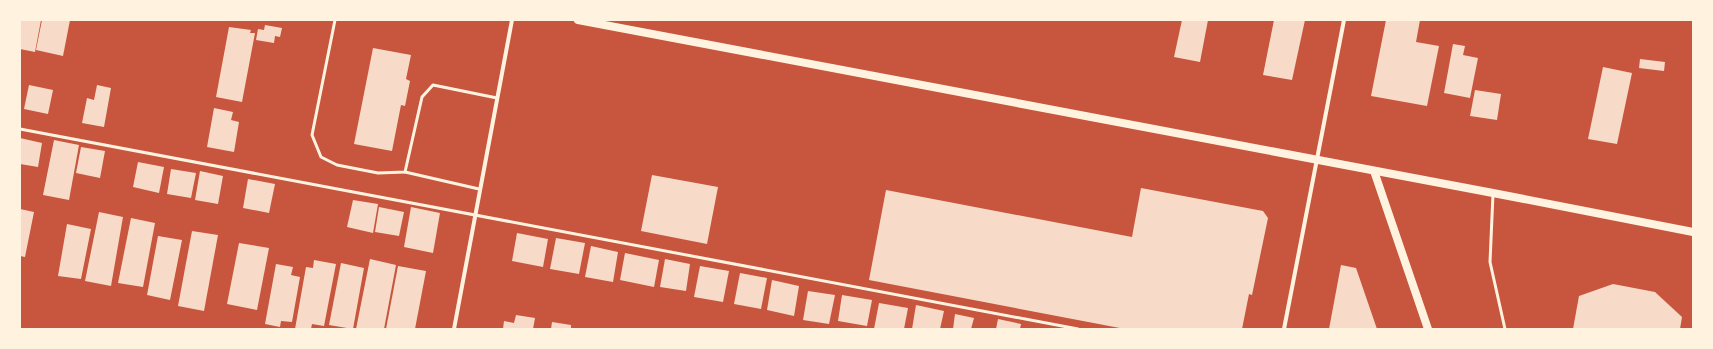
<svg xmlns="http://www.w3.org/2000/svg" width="1713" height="349" viewBox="0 0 1713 349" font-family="Figtree,sans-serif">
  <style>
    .building { fill: #f7dbc8 }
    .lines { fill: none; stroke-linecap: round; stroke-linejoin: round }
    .service { stroke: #fff3e0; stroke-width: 3 }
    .minor { stroke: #fff3e0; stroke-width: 4 }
    .secondary { stroke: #fff3e0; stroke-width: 8 }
  </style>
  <rect width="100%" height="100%" fill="#c8553d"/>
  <g class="building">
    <path d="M 20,20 L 41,20 L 35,52 L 20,49 Z"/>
    <path d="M 42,20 L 70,20 L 63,56 L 36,50 Z"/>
    <path d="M 1182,20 L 1208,20 L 1200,62 L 1174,57 Z"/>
    <path d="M 1274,20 L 1305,20 L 1292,80 L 1263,75 Z"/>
    <path d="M 1386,20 L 1420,20 L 1416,42 L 1439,46 L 1427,106 L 1371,96 Z"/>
    <path d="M 265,25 L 282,28 L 280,37 L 275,36 L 274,43 L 256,40 L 258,29 L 264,30 Z"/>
    <path d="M 229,27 L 251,30 L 250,33 L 255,33 L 242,102 L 216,97 Z"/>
    <path d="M 1453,44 L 1465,46 L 1463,55 L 1478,58 L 1470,98 L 1444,93 Z"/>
    <path d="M 373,48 L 411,55 L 406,79 L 410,81 L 405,106 L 401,105 L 392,151 L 354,144 Z"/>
    <path d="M 1640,59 L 1665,62 L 1664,71 L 1639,68 Z"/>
    <path d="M 1603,67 L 1632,73 L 1617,144 L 1588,139 Z"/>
    <path d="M 29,85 L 53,90 L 48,114 L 24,109 Z"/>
    <path d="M 97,85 L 111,88 L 104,127 L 82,123 L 87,98 L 94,100 Z"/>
    <path d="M 1475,90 L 1501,94 L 1497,120 L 1470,116 Z"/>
    <path d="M 214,108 L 233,112 L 231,120 L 239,122 L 234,152 L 207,147 Z"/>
    <path d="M 20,138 L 42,143 L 38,167 L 20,164 Z"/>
    <path d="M 54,140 L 79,145 L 69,200 L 43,195 Z"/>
    <path d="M 81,147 L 105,151 L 100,178 L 76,173 Z"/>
    <path d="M 138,162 L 164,167 L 159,193 L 133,187 Z"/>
    <path d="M 171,169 L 196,173 L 191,198 L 167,194 Z"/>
    <path d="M 200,171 L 223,176 L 218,204 L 195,200 Z"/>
    <path d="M 652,175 L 718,187 L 707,244 L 641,231 Z"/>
    <path d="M 248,179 L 275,184 L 269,213 L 243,208 Z"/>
    <path d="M 1141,188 L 1263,211 L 1268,218 L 1252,295 L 1249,294 L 1242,329 L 1125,329 L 869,280 L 886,190 L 1132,237 Z"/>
    <path d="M 353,200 L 378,204 L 373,233 L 347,227 Z"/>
    <path d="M 379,207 L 404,212 L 399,236 L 375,232 Z"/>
    <path d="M 411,207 L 440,213 L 433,253 L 404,247 Z"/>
    <path d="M 20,209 L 34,212 L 25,257 L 20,256 Z"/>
    <path d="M 99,212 L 123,217 L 111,286 L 85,281 Z"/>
    <path d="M 131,218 L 155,223 L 143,287 L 118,283 Z"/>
    <path d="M 67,224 L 91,229 L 81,279 L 58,276 Z"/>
    <path d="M 192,231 L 218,235 L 204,311 L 178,306 Z"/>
    <path d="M 517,233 L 548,239 L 543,267 L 512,261 Z"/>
    <path d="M 158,236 L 182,240 L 170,300 L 147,295 Z"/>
    <path d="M 556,238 L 585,243 L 579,274 L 550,269 Z"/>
    <path d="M 239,243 L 269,248 L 257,310 L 227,304 Z"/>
    <path d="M 591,246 L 618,252 L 613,282 L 585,277 Z"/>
    <path d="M 625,253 L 659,260 L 654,287 L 620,280 Z"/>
    <path d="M 370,259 L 396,265 L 384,329 L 356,329 Z"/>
    <path d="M 665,259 L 690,264 L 686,291 L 660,287 Z"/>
    <path d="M 314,260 L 336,264 L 324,326 L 312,324 L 311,329 L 295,329 L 306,267 L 313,268 Z"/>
    <path d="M 341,263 L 364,268 L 353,329 L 329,325 Z"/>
    <path d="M 276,264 L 293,267 L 291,275 L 300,277 L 292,322 L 281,321 L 280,327 L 265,324 Z"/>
    <path d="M 1341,265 L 1356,268 L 1377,329 L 1329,329 Z"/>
    <path d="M 398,266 L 426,271 L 415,329 L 386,329 Z"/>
    <path d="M 700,266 L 729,271 L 723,302 L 694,297 Z"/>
    <path d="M 740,273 L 767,278 L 761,309 L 734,304 Z"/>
    <path d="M 772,280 L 799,286 L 794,316 L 767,310 Z"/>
    <path d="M 1613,284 L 1655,292 L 1682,317 L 1680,329 L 1573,329 L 1579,296 Z"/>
    <path d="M 808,291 L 835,295 L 829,324 L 803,320 Z"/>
    <path d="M 842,295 L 872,300 L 867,326 L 838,321 Z"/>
    <path d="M 879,303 L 908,308 L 904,329 L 874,329 Z"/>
    <path d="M 916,305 L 944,311 L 940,329 L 912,329 Z"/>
    <path d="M 955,314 L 974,318 L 971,329 L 953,329 Z"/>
    <path d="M 516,315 L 535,318 L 533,329 L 503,329 L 504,321 L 514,323 Z"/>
    <path d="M 998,319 L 1021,324 L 1020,329 L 996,329 Z"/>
    <path d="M 552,322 L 571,325 L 571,329 L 551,329 Z"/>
  </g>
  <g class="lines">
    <g class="service">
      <path d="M 335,20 L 312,135 L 321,157 L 337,165 L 378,173 L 405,172 L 422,97 L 433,85 L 497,98"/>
      <path d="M 20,129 L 1078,329"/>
      <path d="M 405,172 L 479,189"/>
      <path d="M 1493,194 L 1490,262 L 1505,329"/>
    </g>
    <g class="minor">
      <path d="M 454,329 L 512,20"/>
      <path d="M 1284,329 L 1344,20"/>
    </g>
    <g class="secondary">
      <path d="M 578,20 L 1493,193 L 1693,232"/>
      <path d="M 1374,171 L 1428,329"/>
    </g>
  </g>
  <rect width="1713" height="349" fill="none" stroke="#fff3e0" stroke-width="42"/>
</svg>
